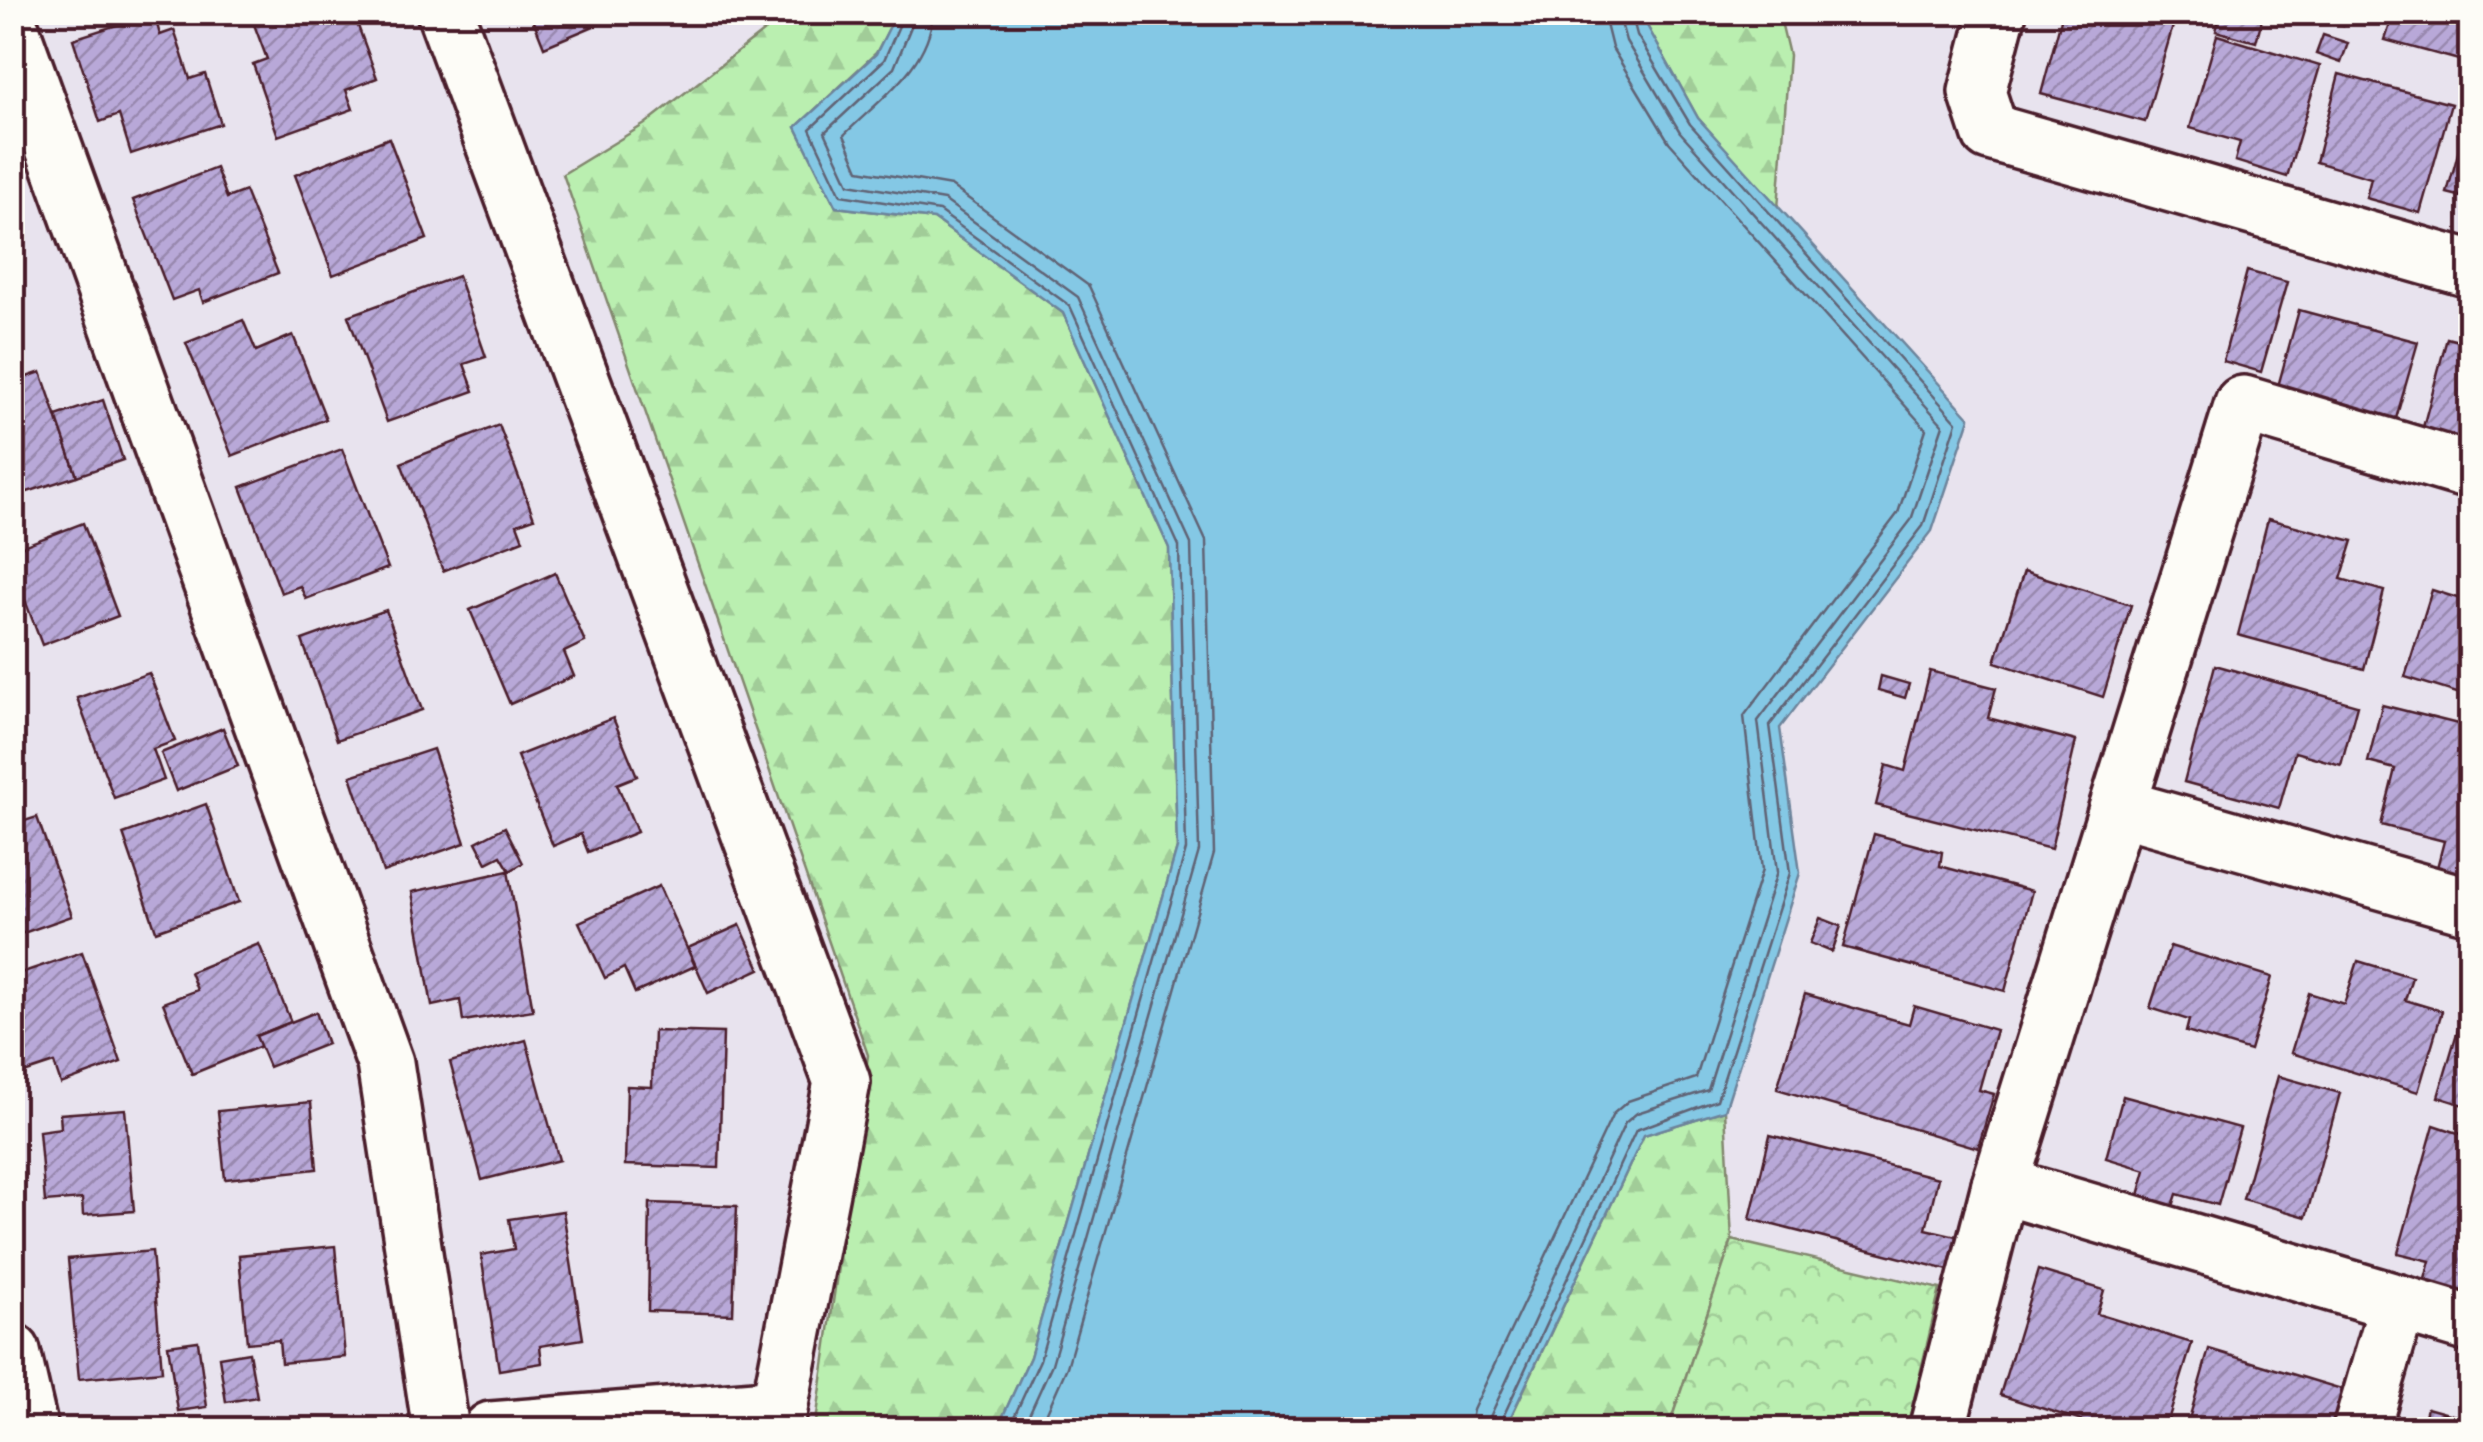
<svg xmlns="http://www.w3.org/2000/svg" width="2483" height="1442" viewBox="0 0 2483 1442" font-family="'Architects Daughter',sans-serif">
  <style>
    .forest { fill: url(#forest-firs); stroke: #82876e; stroke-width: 2.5 }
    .park { fill: url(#park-crowns); stroke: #82876e; stroke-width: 2.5 }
    .water { fill: #84c8e5; stroke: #6d849b; stroke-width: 2.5 }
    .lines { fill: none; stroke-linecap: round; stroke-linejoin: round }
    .shore { stroke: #616375; stroke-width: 2.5 }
    .building { fill: url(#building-hatch); stroke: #4a1f2b; stroke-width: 2.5 }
    .minor-casing { stroke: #4a1f2b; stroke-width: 62 }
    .minor { stroke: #fdfcf7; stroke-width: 55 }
  </style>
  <defs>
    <pattern id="forest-firs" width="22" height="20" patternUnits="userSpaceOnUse" patternTransform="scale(2.5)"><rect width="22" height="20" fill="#baefb0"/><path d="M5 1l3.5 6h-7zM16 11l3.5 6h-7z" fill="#a1cc98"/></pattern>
    <pattern id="park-crowns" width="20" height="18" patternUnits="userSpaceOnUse" patternTransform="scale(2.5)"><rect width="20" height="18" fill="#baefb0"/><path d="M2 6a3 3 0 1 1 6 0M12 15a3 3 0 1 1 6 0" fill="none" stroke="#a1cc98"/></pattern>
    <pattern id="building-hatch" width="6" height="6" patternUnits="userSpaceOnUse" patternTransform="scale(2.5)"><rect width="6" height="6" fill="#b8a8d8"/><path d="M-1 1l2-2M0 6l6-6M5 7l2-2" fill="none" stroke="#9888af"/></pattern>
  </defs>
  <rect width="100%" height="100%" fill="#e8e3ee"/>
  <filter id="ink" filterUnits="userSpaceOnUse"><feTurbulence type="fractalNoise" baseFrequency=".01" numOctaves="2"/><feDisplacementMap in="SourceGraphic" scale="20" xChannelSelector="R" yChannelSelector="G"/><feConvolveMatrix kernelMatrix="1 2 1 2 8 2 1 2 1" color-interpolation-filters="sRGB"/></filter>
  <g filter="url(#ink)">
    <g class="forest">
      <path d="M 779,13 L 897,13 L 876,53 L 796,127 L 836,207 L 934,219 L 1063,313 L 1169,548 L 1177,848 L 1030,1357 L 997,1429 L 815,1429 L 868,1055 L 563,174 L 645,124 L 777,21 Z"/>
      <path d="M 1640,13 L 1779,13 L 1789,55 L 1778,209 L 1698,118 Z"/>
      <path d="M 1725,1110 L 1732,1240 L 1668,1429 L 1505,1430 L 1644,1135 Z"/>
    </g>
    <path class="park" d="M 1732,1240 L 1940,1289 L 1907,1429 L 1668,1429 Z"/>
    <path class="water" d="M 897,12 L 1640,13 L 1698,118 L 1970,418 L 1932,531 L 1780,728 L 1800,873 L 1725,1110 L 1644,1135 L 1505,1429 L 997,1429 L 1030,1357 L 1177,848 L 1169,548 L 1063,313 L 934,219 L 836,207 L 796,127 L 876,54 Z"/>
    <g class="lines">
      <g class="shore">
        <path d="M 905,12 L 884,60 L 810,129 L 841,195 L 939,211 L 1070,306 L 1179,546 L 1186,850 L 1040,1360 L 1008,1430"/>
        <path d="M 917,12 L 894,68 L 825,132 L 849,184 L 944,200 L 1078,297 L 1191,544 L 1199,851 L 1052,1364 L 1022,1430"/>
        <path d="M 933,12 C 930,67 878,100 844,135 L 859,170 L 951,186 L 1089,286 L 1206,541 L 1214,853 L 1067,1367 L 1039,1430"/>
        <path d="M 1469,1430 L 1473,1410 L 1613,1114 L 1628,1101 L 1696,1078 L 1762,870 L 1744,716 L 1898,513 L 1926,429 L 1669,142 L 1612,48 L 1603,12"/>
        <path d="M 1484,1430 L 1625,1123 L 1637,1113 L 1708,1090 L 1777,872 L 1758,721 L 1911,520 L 1943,425 L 1680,132 L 1626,41 L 1618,12"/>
        <path d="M 1497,1430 L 1636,1130 L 1717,1100 L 1790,873 L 1770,725 L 1923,526 L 1957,422 L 1690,124 L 1637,35 L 1631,12"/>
      </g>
    </g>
    <g class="building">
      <path d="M 268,12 L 332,12 L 335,18 L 353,12 L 377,78 L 346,90 L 353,109 L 278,136 L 253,64 L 267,59 L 252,19 Z"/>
      <path d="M 530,12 L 627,12 L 544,47 Z"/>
      <path d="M 2063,12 L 2153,12 L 2175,19 L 2145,122 L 2041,94 Z"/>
      <path d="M 2221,12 L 2262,19 L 2256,42 L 2216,31 Z"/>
      <path d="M 2301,12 L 2346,12 L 2343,25 Z"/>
      <path d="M 2394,12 L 2470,12 L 2470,63 L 2385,40 Z"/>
      <path d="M 154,13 L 160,35 L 174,30 L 190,79 L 205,74 L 221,124 L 131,154 L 119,115 L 100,122 L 73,39 Z"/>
      <path d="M 2217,35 L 2320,66 L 2287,177 L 2235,161 L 2240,142 L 2190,128 Z"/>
      <path d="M 2323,35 L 2348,43 L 2341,63 L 2316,54 Z"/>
      <path d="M 2339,74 L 2451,104 L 2420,213 L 2366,198 L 2371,178 L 2316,162 Z"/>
      <path d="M 2470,110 L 2470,199 L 2447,193 Z"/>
      <path d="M 389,138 L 427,239 L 333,275 L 295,175 Z"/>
      <path d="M 216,168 L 227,198 L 245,191 L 278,273 L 203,302 L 199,290 L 172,300 L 133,200 Z"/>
      <path d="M 2247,271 L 2287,282 L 2261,372 L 2223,361 Z"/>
      <path d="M 458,276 L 486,357 L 464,364 L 474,391 L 387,422 L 348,316 Z"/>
      <path d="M 2299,310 L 2418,342 L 2395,422 L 2277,390 Z"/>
      <path d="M 243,320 L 256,351 L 293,335 L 326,419 L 232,456 L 186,343 Z"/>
      <path d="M 2447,338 L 2470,344 L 2470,445 L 2422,431 Z"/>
      <path d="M 41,372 L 77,476 L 12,497 L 12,382 Z"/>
      <path d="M 103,400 L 123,460 L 77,476 L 56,416 Z"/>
      <path d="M 499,425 L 534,518 L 517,524 L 523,540 L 443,571 L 401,463 Z"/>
      <path d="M 342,449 L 388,568 L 306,599 L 300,586 L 281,593 L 241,487 Z"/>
      <path d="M 2268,519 L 2353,541 L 2341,579 L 2384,591 L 2364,669 L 2238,635 Z"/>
      <path d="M 83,523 L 118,616 L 42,645 L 12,566 L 12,550 Z"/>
      <path d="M 2024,571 L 2131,605 L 2103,697 L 1995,662 Z"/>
      <path d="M 555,573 L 585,642 L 564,652 L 574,676 L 510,704 L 470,610 Z"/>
      <path d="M 2432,590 L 2470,602 L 2470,697 L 2405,677 Z"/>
      <path d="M 386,610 L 422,710 L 337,740 L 302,640 Z"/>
      <path d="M 2215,665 L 2357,705 L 2341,765 L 2295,752 L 2279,808 L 2184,782 Z"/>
      <path d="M 1930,671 L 1996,688 L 1988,718 L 2076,741 L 2051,849 L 1876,805 L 1886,765 L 1905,771 Z"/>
      <path d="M 149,673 L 175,741 L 153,749 L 164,780 L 114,798 L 77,698 Z"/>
      <path d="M 1881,676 L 1909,684 L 1905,698 L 1878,690 Z"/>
      <path d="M 2382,705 L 2470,727 L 2470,888 L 2434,879 L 2444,841 L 2381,825 L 2395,769 L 2368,762 Z"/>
      <path d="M 613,718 L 637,776 L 617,784 L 637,832 L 588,852 L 581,834 L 553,846 L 517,756 Z"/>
      <path d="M 223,728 L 238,766 L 176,791 L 161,753 Z"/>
      <path d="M 433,749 L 465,843 L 383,872 L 351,776 Z"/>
      <path d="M 206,804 L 239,902 L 156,931 L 123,834 Z"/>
      <path d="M 37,817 L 72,916 L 12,937 L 12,825 Z"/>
      <path d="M 505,827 L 523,863 L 510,871 L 501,856 L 487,863 L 476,842 Z"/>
      <path d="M 1874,834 L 1942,852 L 1940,866 L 2032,891 L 2005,991 L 1843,947 Z"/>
      <path d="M 508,871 L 533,1010 L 463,1021 L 460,1000 L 432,1006 L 412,892 Z"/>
      <path d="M 659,886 L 695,966 L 635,993 L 624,968 L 605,978 L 579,922 Z"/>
      <path d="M 1820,918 L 1841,926 L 1832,952 L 1810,943 Z"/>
      <path d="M 740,925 L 760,969 L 708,993 L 688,948 Z"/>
      <path d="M 259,944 L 291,1022 L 256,1036 L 261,1046 L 192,1074 L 163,1003 L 197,990 L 190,972 Z"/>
      <path d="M 2170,946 L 2272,977 L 2250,1051 L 2186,1032 L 2189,1020 L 2150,1008 Z"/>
      <path d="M 82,952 L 121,1062 L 61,1084 L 54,1063 L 12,1077 L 12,976 Z"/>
      <path d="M 2358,961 L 2412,977 L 2405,1000 L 2442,1011 L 2418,1092 L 2291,1053 L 2309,993 L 2344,1004 Z"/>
      <path d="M 1805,994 L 1909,1024 L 1914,1006 L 1996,1030 L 1979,1090 L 1994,1094 L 1978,1148 L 1777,1089 Z"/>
      <path d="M 2464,1009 L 2470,1011 L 2470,1107 L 2438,1097 Z"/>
      <path d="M 316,1012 L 327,1044 L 269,1067 L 256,1036 Z"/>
      <path d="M 654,1031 L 723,1033 L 719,1168 L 625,1165 L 627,1086 L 652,1087 Z"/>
      <path d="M 526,1040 L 559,1160 L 482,1180 L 450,1062 Z"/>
      <path d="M 2278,1076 L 2340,1093 L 2306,1217 L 2243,1199 Z"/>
      <path d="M 2123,1096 L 2240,1128 L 2218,1205 L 2177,1194 L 2172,1209 L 2138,1199 L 2146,1170 L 2106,1158 Z"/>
      <path d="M 311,1102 L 317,1169 L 225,1179 L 218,1111 Z"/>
      <path d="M 125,1109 L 134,1211 L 83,1215 L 82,1199 L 45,1202 L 39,1131 L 61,1128 L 60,1114 Z"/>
      <path d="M 2434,1125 L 2470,1137 L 2470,1304 L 2422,1290 L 2430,1261 L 2398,1253 Z"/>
      <path d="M 1770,1135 L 1938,1178 L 1926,1229 L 1956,1236 L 1948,1270 L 1750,1219 Z"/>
      <path d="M 650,1203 L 737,1206 L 733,1314 L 648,1311 Z"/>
      <path d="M 563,1211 L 583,1339 L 540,1346 L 542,1363 L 499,1370 L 481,1255 L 514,1249 L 509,1219 Z"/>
      <path d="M 335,1246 L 345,1357 L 281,1363 L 279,1340 L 247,1343 L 239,1255 Z"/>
      <path d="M 152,1251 L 162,1371 L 79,1379 L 68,1259 Z"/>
      <path d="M 2038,1270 L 2104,1290 L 2097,1314 L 2192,1343 L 2165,1430 L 2110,1430 L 2000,1395 Z"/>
      <path d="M 198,1341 L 207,1407 L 178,1411 L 168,1345 Z"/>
      <path d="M 2209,1349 L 2355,1393 L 2344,1430 L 2186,1430 Z"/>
      <path d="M 249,1352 L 257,1397 L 226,1402 L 219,1357 Z"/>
      <path d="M 2427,1408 L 2470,1420 L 2470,1430 L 2421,1430 Z"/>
    </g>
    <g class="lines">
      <g class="minor-casing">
        <g id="minor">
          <path d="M 445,12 L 842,1082 L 775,1430"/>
          <path d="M 1998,12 L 1977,92 L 1990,132 L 2470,269"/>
          <path d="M 12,32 L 385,1063 L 441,1430"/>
          <path d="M 2118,807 L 2470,906"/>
          <path d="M 2000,1185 L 2470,1324"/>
          <path d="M 12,1352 L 30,1430"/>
          <path d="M 491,1430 L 778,1407"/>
          <path d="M 1937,1430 L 2000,1185 L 2243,404 L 2470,471"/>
          <path d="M 2361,1430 L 2398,1303"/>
        </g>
      </g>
      <use href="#minor" class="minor"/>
    </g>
  </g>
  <rect width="2483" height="1442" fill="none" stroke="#fdfcf7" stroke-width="50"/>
  <rect x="25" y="25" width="2433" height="1392" fill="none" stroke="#4a1f2b" stroke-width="4" filter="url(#ink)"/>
</svg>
